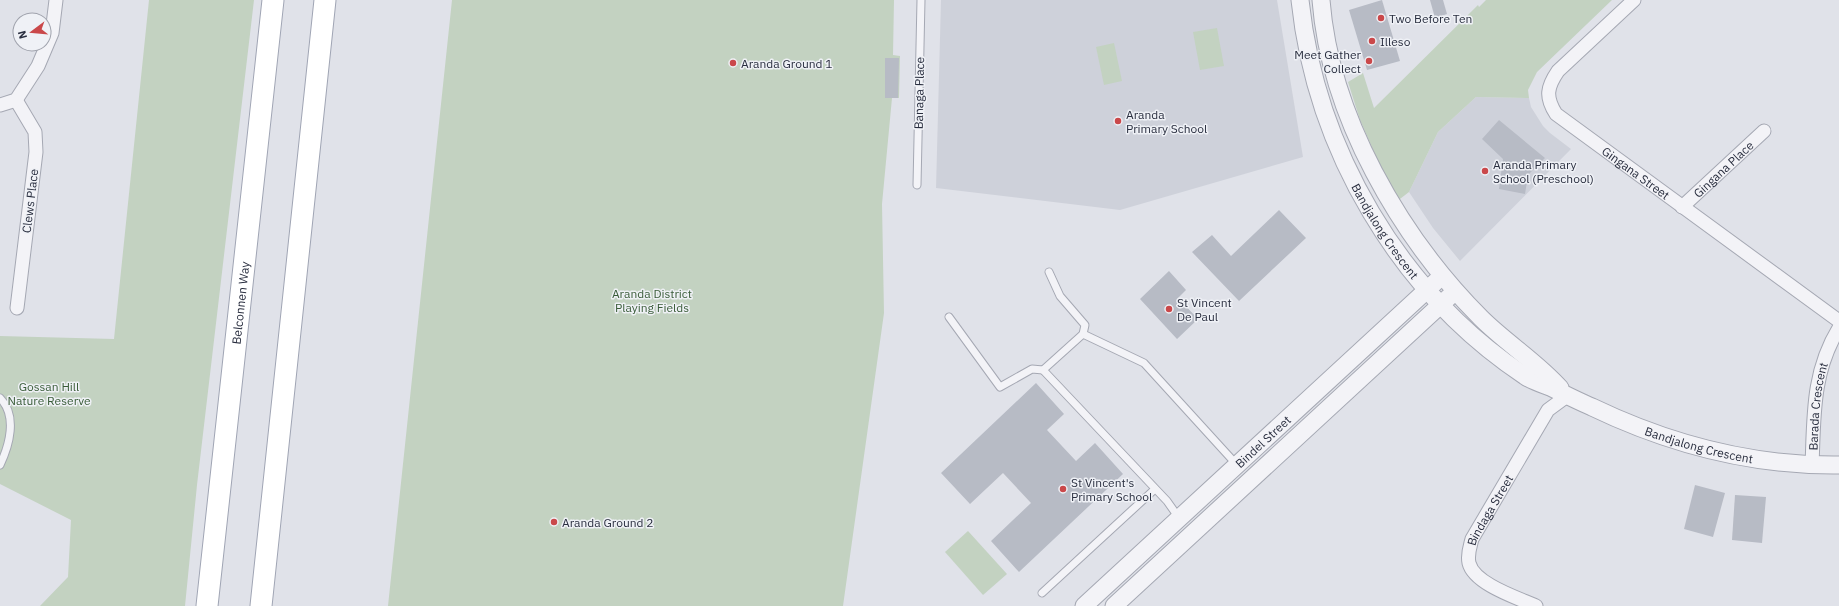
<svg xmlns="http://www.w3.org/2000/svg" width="1839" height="606" viewBox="0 0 1839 606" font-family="'IBM Plex Sans',sans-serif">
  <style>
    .built { fill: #ced1da }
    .green { fill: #c3d2c1 }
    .building { fill: #b7bbc5 }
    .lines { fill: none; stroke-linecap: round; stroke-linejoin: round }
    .service-casing { stroke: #a5a8b3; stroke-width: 9 }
    .minor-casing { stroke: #a5a8b3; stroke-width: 15 }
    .tertiary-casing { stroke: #a5a8b3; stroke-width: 19 }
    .primary-casing { stroke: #a0a5b4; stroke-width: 23 }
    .service { stroke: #f3f3f7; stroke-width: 7 }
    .minor { stroke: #f3f3f7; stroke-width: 13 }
    .tertiary { stroke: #f3f3f7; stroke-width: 17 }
    .primary { stroke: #fff; stroke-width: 21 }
    .poi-dot { fill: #ca484a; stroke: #eff1f6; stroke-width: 1.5 }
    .labels { text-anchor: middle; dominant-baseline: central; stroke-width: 3; stroke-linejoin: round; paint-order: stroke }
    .poi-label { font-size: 12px; fill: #292e3f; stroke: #eff1f6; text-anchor: start }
    .street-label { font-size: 12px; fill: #292e3f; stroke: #eff1f6 }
    .park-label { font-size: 12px; fill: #385b37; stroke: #eff1f6 }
  </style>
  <rect width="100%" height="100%" fill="#e0e2e9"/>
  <g class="built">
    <path d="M 941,0 L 1277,0 L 1303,157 L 1120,210 L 936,188 Z"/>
    <path d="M 1476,97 L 1529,98 L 1531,107 L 1543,126 L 1550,133 L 1571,149 L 1460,261 L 1433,228 L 1409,192 L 1438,132 Z"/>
  </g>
  <g class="green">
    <path d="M 149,0 L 254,0 L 197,485 L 185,606 L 40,606 L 68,577 L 71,520 L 0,484 L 0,336 L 114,339 Z"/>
    <path d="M 452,0 L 894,0 L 893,55 L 900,56 L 899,98 L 892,98 L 882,204 L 884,313 L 843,606 L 388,606 Z"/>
    <path d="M 1486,0 L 1612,0 L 1537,72 L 1528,90 L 1529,98 L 1476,97 L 1438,132 L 1409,192 L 1396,202 L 1360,120 L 1348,82 L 1363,73 L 1374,108 L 1478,5 L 1479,7 Z"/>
    <path d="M 1217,28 L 1224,66 L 1200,70 L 1193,32 Z"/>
    <path d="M 1114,43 L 1122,81 L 1104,85 L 1096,47 Z"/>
    <path d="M 968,531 L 1007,574 L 983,595 L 945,552 Z"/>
  </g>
  <g class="building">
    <path d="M 1382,0 L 1400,61 L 1367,70 L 1349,10 Z"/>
    <path d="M 1430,0 L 1443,0 L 1447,14 L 1435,18 Z"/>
    <path d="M 885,58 L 899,58 L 898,98 L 885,98 Z"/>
    <path d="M 1499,120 L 1545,158 L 1528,175 L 1525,194 L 1499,189 L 1503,159 L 1482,139 Z"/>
    <path d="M 1279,210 L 1306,238 L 1239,301 L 1192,252 L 1212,235 L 1231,256 Z"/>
    <path d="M 1169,271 L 1186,290 L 1178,298 L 1198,319 L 1177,339 L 1140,299 Z"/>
    <path d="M 1036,383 L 1064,414 L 1047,430 L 1076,461 L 1095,443 L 1123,474 L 1019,572 L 991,541 L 1031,503 L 1003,473 L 970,504 L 941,473 Z"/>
    <path d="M 1695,485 L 1725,493 L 1713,537 L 1684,529 Z"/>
    <path d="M 1735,495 L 1766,497 L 1762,543 L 1732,540 Z"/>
  </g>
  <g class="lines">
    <g class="service-casing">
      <g id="service">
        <path d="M 917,185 L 921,0"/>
        <path d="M 1049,272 L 1060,296 L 1085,325 L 1083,334"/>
        <path d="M 949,317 L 1000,387 L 1032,369 L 1043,370"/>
        <path d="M 0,398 C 18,416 9,446 0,465"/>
        <path d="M 1179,518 L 1167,501 L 1043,370 L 1083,334 L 1144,363 L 1237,465"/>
        <path d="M 1042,593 L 1155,489"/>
      </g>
    </g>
    <g class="minor-casing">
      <g id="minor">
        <path id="s1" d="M 1634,0 L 1558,71 C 1547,87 1545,97 1556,114 L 1839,321"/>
        <path d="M 16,100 L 35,132 L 36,152 L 17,308"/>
        <path d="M 0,105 L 16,100 L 38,66 L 52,33 L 56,0"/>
        <path id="s2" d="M 1682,207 L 1764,131"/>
        <path id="s3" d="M 1812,466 C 1814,416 1812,372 1839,328"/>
        <path id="s4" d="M 1536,606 C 1518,598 1474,584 1469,563 C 1467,554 1470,547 1472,539 L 1548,410 L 1567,396"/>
      </g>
    </g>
    <g class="tertiary-casing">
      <g id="tertiary">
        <path id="s5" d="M 1300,0 C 1316,150 1399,292 1525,376 C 1532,381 1542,384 1550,387 C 1564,394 1578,401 1592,407 C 1669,444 1754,466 1839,465"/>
        <path d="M 1321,0 C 1330,116 1400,237 1481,318 C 1506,343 1537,362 1560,388"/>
        <path id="s6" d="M 1084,606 L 1442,276"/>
        <path d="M 1114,606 L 1449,297"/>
      </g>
    </g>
    <g class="primary-casing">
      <g id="primary">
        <path id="s7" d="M 207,606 L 273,0"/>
        <path d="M 261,606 L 325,0"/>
      </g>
    </g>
    <use href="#service" class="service"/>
    <use href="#minor" class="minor"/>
    <use href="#tertiary" class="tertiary"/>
    <use href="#primary" class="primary"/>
  </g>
  <g class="poi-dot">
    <circle cx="1381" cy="18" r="4"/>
    <circle cx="1372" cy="41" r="4"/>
    <circle cx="1369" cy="61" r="4"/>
    <circle cx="733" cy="63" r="4"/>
    <circle cx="1118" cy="121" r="4"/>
    <circle cx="1485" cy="171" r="4"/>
    <circle cx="1169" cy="309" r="4"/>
    <circle cx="1063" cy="489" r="4"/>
    <circle cx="554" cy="522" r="4"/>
  </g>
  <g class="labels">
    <g class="poi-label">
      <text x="1389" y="18">Two Before Ten</text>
      <text x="1380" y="41">Illeso</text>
      <text x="1361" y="54" text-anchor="end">Meet Gather<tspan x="1361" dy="14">Collect</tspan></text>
      <text x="741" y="63">Aranda Ground 1</text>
      <text x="1126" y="114">Aranda<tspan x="1126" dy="14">Primary School</tspan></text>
      <text x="1493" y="164">Aranda Primary<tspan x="1493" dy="14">School (Preschool)</tspan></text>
      <text x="1177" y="302">St Vincent<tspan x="1177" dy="14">De Paul</tspan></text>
      <text x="1071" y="482">St Vincent's<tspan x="1071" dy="14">Primary School</tspan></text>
      <text x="562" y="522">Aranda Ground 2</text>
    </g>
    <g class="street-label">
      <text transform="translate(919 93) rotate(-89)">Banaga Place</text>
      <text stroke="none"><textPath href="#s2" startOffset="56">Gingana Place</textPath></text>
      <text stroke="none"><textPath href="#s1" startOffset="250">Gingana Street</textPath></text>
      <text transform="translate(30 201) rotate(-83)">Clews Place</text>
      <text stroke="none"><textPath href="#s5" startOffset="249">Bandjalong Crescent</textPath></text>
      <text stroke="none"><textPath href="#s7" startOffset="305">Belconnen Way</textPath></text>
      <text stroke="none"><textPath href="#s3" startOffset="60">Barada Crescent</textPath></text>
      <text stroke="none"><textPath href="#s6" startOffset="243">Bindel Street</textPath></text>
      <text stroke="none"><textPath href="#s5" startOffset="640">Bandjalong Crescent</textPath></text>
      <text stroke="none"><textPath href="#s4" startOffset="140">Bindaga Street</textPath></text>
    </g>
    <g class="park-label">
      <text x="652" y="293">Aranda District<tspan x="652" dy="14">Playing Fields</tspan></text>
      <text x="49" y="386">Gossan Hill<tspan x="49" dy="14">Nature Reserve</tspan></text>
    </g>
  </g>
  <g transform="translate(32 32) rotate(254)"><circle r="19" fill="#eff1f6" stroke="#a0a3ad"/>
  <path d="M0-3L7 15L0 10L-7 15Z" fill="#ca484a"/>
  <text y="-6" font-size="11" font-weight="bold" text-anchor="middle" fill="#292e3f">N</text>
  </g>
</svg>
